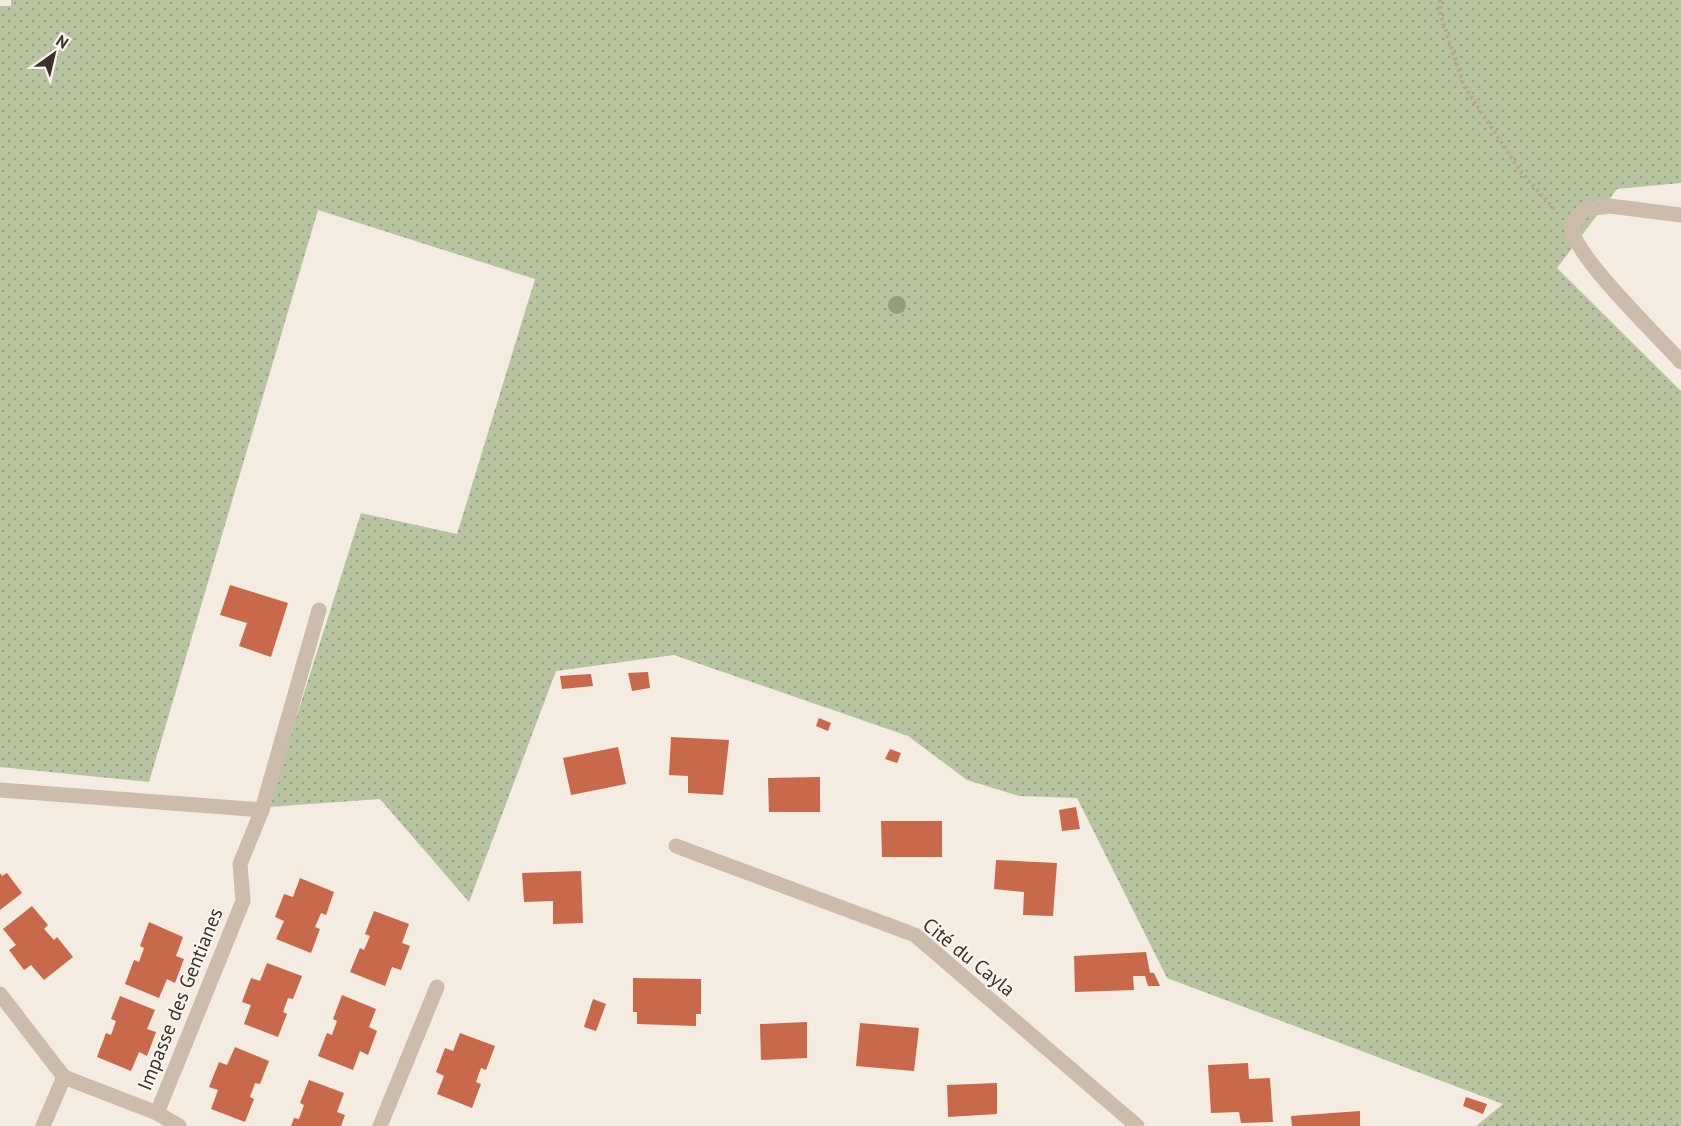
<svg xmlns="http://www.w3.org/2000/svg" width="1681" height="1126" viewBox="0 0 1681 1126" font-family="'PT Sans',sans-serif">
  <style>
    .grass { fill: url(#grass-dots) }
    .building { fill: #c8694b }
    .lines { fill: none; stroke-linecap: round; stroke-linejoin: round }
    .path { stroke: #b9a596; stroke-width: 4; stroke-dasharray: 3 3; stroke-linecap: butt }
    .minor { stroke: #cdbbac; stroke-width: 15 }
    .tree { fill: #969b7f }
    .labels { text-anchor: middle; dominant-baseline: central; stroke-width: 4.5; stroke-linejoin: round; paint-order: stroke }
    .street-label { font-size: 20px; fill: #3b302b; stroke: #fbf5ee }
  </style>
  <defs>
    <pattern id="grass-dots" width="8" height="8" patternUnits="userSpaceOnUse" patternTransform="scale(1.5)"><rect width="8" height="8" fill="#b8c4a0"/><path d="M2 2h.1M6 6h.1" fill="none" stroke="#97a083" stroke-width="1.8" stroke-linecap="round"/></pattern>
  </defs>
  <rect width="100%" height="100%" fill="#f4ebe1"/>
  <path class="grass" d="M 11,0 L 1681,0 L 1681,183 L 1617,189 L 1557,268 L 1681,391 L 1681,1126 L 1476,1126 L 1503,1104 L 1167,978 L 1077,798 L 1019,796 L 967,780 L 908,736 L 674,655 L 556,671 L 469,902 L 380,799 L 268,807 L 361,513 L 457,534 L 535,279 L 318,210 L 149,782 L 0,767 L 0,6 L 11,6 Z"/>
  <g class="building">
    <path d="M 230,585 L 288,603 L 271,657 L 239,646 L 247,623 L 220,615 Z"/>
    <path d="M 648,672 L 650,688 L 632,691 L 628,673 Z"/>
    <path d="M 591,674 L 593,686 L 562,689 L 560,676 Z"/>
    <path d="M 819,718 L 831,723 L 828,731 L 816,726 Z"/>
    <path d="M 671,737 L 729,740 L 723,795 L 688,793 L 688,776 L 669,775 Z"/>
    <path d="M 618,747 L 626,784 L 571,795 L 563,758 Z"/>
    <path d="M 890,749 L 901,753 L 897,763 L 885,759 Z"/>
    <path d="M 820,777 L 820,812 L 769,812 L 768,778 Z"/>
    <path d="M 1076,807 L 1080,829 L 1062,831 L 1059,810 Z"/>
    <path d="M 881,821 L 942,821 L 942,857 L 882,857 Z"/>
    <path d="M 996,860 L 1057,863 L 1053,916 L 1023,915 L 1024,892 L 994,889 Z"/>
    <path d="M 581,871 L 583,923 L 553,924 L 553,901 L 524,902 L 522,873 Z"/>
    <path d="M 0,873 L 2,876 L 7,873 L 22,893 L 0,910 Z"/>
    <path d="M 300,878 L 334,892 L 326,915 L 321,913 L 315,927 L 320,929 L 311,953 L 276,939 L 284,921 L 275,917 L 284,894 L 293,897 Z"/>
    <path d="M 32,906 L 48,925 L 44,929 L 54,940 L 57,937 L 73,957 L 44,980 L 31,965 L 24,970 L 9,950 L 16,945 L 3,929 Z"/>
    <path d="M 374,911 L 409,924 L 402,943 L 410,946 L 401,970 L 392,967 L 385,986 L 350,972 L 360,948 L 364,950 L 370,936 L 365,934 Z"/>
    <path d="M 149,922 L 183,937 L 176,956 L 184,959 L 175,983 L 167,979 L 159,998 L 125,984 L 134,960 L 139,962 L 144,948 L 140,946 Z"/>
    <path d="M 1146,952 L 1150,973 L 1154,973 L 1160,986 L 1148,986 L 1145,976 L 1133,976 L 1134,990 L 1075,992 L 1074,956 Z"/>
    <path d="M 267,963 L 302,976 L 293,999 L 288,998 L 283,1012 L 287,1014 L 278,1037 L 244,1024 L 251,1005 L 242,1002 L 251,978 L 260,981 Z"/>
    <path d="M 633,978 L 701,979 L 701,1014 L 696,1014 L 696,1026 L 637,1024 L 637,1012 L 633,1012 Z"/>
    <path d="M 342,995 L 376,1009 L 369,1027 L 377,1031 L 368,1055 L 360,1051 L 353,1070 L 318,1056 L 327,1033 L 332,1035 L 337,1021 L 333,1019 Z"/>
    <path d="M 120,996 L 155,1010 L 147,1029 L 156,1032 L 147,1056 L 139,1052 L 131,1071 L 97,1057 L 106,1033 L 111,1035 L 116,1021 L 111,1019 Z"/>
    <path d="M 593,999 L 606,1004 L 596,1031 L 584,1027 Z"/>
    <path d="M 807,1022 L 807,1058 L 761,1060 L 760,1024 Z"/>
    <path d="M 860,1023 L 919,1028 L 914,1071 L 856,1066 Z"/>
    <path d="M 460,1033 L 495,1046 L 486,1070 L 481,1068 L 476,1082 L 481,1084 L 472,1108 L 437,1094 L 444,1076 L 436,1072 L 445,1048 L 453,1051 Z"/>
    <path d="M 235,1047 L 269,1061 L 260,1084 L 255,1083 L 250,1097 L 254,1099 L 245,1122 L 211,1109 L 218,1090 L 209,1087 L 219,1062 L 227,1065 Z"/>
    <path d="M 1248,1063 L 1249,1079 L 1270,1078 L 1273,1122 L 1241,1123 L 1239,1112 L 1211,1113 L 1208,1065 Z"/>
    <path d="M 309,1080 L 344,1093 L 337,1112 L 345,1115 L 341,1126 L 291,1126 L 294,1118 L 299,1119 L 304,1105 L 300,1103 Z"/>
    <path d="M 997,1083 L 997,1114 L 948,1117 L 947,1085 Z"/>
    <path d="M 1466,1097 L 1487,1104 L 1483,1114 L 1463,1106 Z"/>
    <path d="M 1360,1111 L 1360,1126 L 1292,1126 L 1291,1116 Z"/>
  </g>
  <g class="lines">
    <path class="path" d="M 1440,0 L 1440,13 L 1464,86 L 1521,172 L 1556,211"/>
    <g class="minor">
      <path d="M 1681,215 L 1610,206 L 1584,209 L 1571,227 C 1576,258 1656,334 1681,362"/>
      <path d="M 0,790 L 262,810 L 319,610"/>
      <path d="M 676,846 L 915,935 L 1137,1126"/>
      <path d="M 0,994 L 64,1077 L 157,1113 L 179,1126"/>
      <path d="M 157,1113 L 243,901 L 240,864 L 262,810"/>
      <path d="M 43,1126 L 64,1077"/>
      <path d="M 380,1126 L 437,987"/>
    </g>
  </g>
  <circle class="tree" cx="897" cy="305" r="9"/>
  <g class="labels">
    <g class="street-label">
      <text transform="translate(969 957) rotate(39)">Cité du Cayla</text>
      <text transform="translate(180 999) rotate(-68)">Impasse des Gentianes</text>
    </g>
  </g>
  <g transform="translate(54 54) rotate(34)" stroke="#fbf5ee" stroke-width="4.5" paint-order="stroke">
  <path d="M0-4.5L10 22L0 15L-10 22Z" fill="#3b302b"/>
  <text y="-9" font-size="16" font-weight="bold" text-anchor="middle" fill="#3b302b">N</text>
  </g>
</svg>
